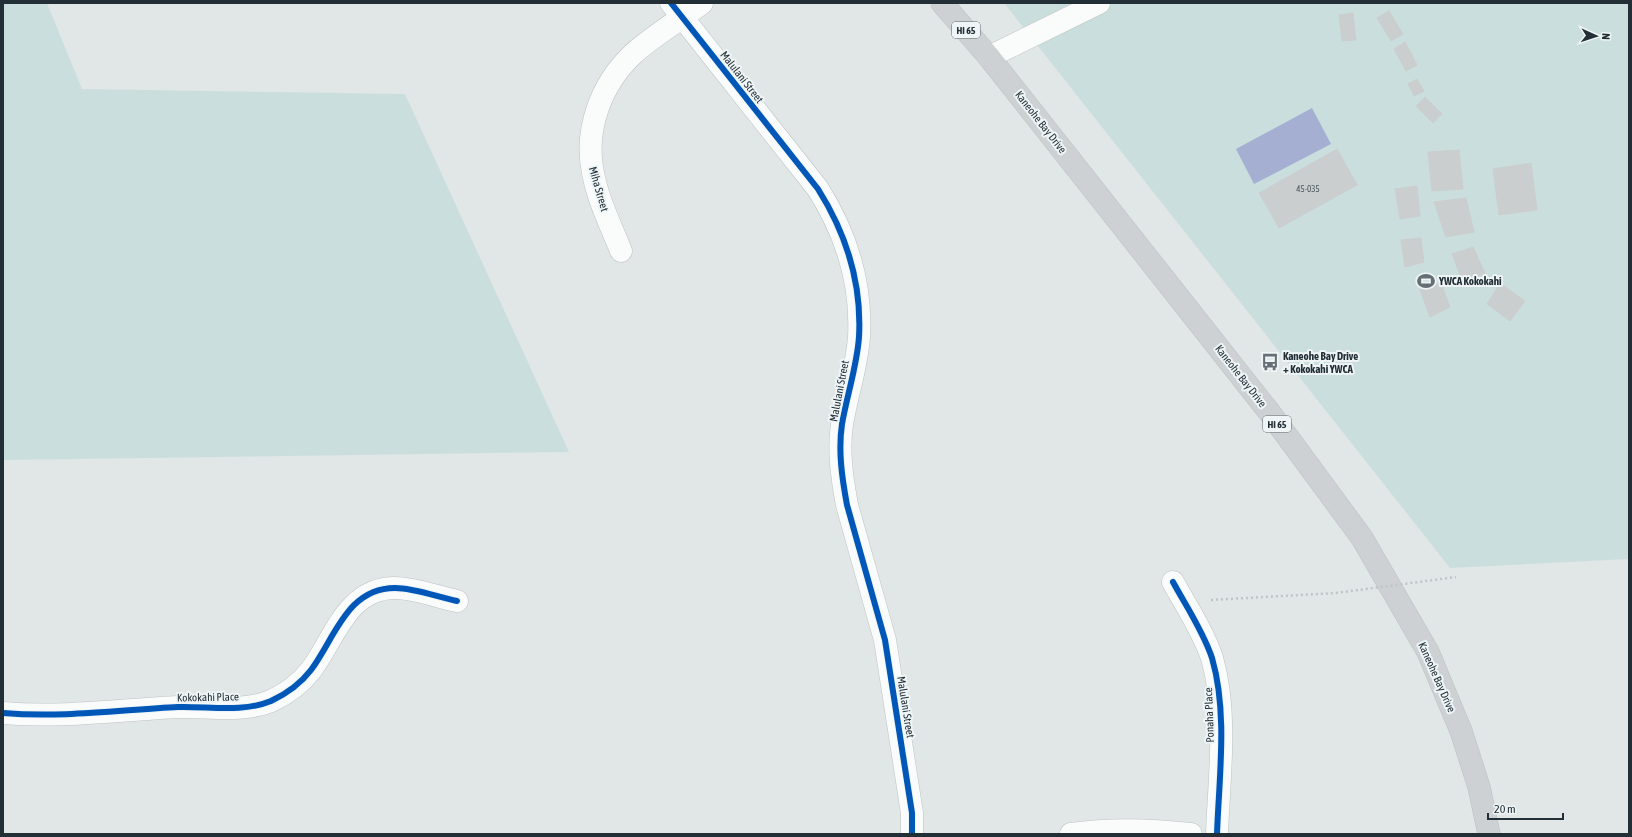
<svg xmlns="http://www.w3.org/2000/svg" width="1632" height="837" viewBox="0 0 1632 837" font-family="'Asap Condensed',sans-serif">
  <style>
    .green { fill: #cbdede }
    .water { fill: #a5afd2 }
    .building { fill: #cacecf; stroke: #cacecf }
    .lines { fill: none; stroke-linecap: round; stroke-linejoin: round }
    .minor-casing { stroke: #bec2c4; stroke-width: 23 }
    .major-casing { stroke: #bcc1c3; stroke-width: 23 }
    .path { stroke: #bfc4c7; stroke-width: 2.5; stroke-dasharray: 2 3; stroke-linecap: butt }
    .minor { stroke: #fafbfb; stroke-width: 22 }
    .major { stroke: #cdd1d3; stroke-width: 22 }
    .path-bridge { stroke: #bfc4c7; stroke-width: 2.5; stroke-dasharray: 2 3; stroke-linecap: butt }
    .cycleway-casing { stroke: #eff5f6; stroke-width: 8 }
    .cycleway { stroke: #0057b8; stroke-width: 6 }
    .labels { text-anchor: middle; dominant-baseline: central; stroke-width: 4; stroke-linejoin: round; paint-order: stroke }
    .number-label { font-size: 9px; fill: #4d585e }
    .shield { fill: #eff5f6; stroke: #606a70; stroke-width: 1 }
    .shield-label { font-size: 10px; font-weight: bold; fill: #222f37 }
    .street-label { font-size: 11px; fill: #222f37; stroke: #eff5f6 }
    .poi-label { font-size: 11px; font-weight: bold; fill: #222f37; stroke: #eff5f6; text-anchor: start }
  </style>
  <rect width="100%" height="100%" fill="#e1e6e7"/>
  <g class="green">
    <path d="M 3,3 L 47,3 L 82,89 L 405,94 L 569,452 L 3,460 Z"/>
    <path d="M 1004,3 L 1629,3 L 1629,559 L 1450,568 Z"/>
  </g>
  <path class="water" d="M 1312,108 L 1331,144 L 1254,184 L 1236,149 Z"/>
  <g class="building">
    <path d="M 1389,11 L 1403,34 L 1391,41 L 1377,18 Z"/>
    <path d="M 1353,13 L 1356,40 L 1342,41 L 1339,15 Z"/>
    <path d="M 1405,42 L 1417,65 L 1406,71 L 1394,49 Z"/>
    <path d="M 1417,79 L 1424,91 L 1414,96 L 1408,84 Z"/>
    <path d="M 1425,97 L 1442,114 L 1433,123 L 1416,106 Z"/>
    <path d="M 1337,149 L 1357,185 L 1279,228 L 1259,193 Z"/>
    <path d="M 1459,150 L 1463,189 L 1432,191 L 1428,152 Z"/>
    <path d="M 1531,163 L 1537,210 L 1499,215 L 1493,169 Z"/>
    <path d="M 1417,186 L 1420,216 L 1400,219 L 1395,189 Z"/>
    <path d="M 1466,198 L 1474,232 L 1446,237 L 1434,202 Z"/>
    <path d="M 1421,238 L 1424,262 L 1405,267 L 1401,240 Z"/>
    <path d="M 1473,247 L 1485,273 L 1463,283 L 1452,254 Z"/>
    <path d="M 1441,283 L 1450,307 L 1430,317 L 1420,290 Z"/>
    <path d="M 1500,283 L 1525,301 L 1510,321 L 1487,304 Z"/>
  </g>
  <g class="lines">
    <g class="minor-casing">
      <g id="minor">
        <path d="M 671,3 L 818,189 C 847,235 862,283 859,337 C 857,366 847,395 842,424 C 838,451 842,478 847,505 L 885,640 L 912,813 L 912,834"/>
        <path d="M 989,57 L 1099,3"/>
        <path d="M 621,251 C 611,226 598,200 593,173 C 584,130 601,84 633,54 C 654,35 680,20 702,3"/>
        <path d="M 1173,582 C 1186,606 1203,631 1212,658 C 1228,713 1219,777 1217,834"/>
        <path d="M 3,713 C 62,718 119,710 178,707 C 208,706 242,713 271,701 C 286,694 301,683 311,670 C 335,638 347,588 395,588 C 415,588 437,597 457,601"/>
        <path d="M 1071,834 C 1113,828 1149,830 1191,834"/>
      </g>
    </g>
    <g class="major-casing">
      <path id="major" d="M 942,3 L 989,57 L 1270,413 L 1362,538 L 1428,652 L 1461,731 L 1479,787 L 1489,834"/>
    </g>
    <path class="path" d="M 1211,600 L 1336,593"/>
    <use href="#minor" class="minor"/>
    <use href="#major" class="major"/>
    <path class="path-bridge" d="M 1336,593 L 1456,577"/>
    <g class="cycleway-casing">
      <g id="cycleway">
        <path d="M 671,3 L 818,189 C 847,235 862,283 859,337 C 857,366 847,395 842,424 C 838,451 842,478 847,505 L 885,640 L 912,813 L 912,834"/>
        <path d="M 1173,582 C 1186,606 1203,631 1212,658 C 1228,713 1219,777 1217,834"/>
        <path d="M 3,713 C 62,718 119,710 178,707 C 208,706 242,713 271,701 C 286,694 301,683 311,670 C 335,638 347,588 395,588 C 415,588 437,597 457,601"/>
      </g>
    </g>
    <use href="#cycleway" class="cycleway"/>
  </g>
  <defs>
    <g id="stadium-bare" transform="scale(1.38)"><path d="M0-5a6.5 5 0 1 0 0 10a6.5 5 0 1 0 0-10ZM-3.5-1.8h7v3.6h-7Z" fill="#656f75" stroke="#eff5f6" stroke-width="2.5" paint-order="stroke"/></g>
    <g id="bus-bare" transform="scale(1.38)"><path d="M-5-6H5V4H4V6H2V4H-2V6H-4V4H-5ZM-3.5-4V0h7V-4ZM-3.5 1.2v1.5H-2V1.2ZM2 1.2v1.5H3.5V1.2Z" fill="#656f75" stroke="#eff5f6" stroke-width="2.5" paint-order="stroke"/></g>
  </defs>
  <g fill-rule="evenodd">
    <use href="#stadium-bare" x="1426" y="281"/>
    <use href="#bus-bare" x="1270" y="362"/>
  </g>
  <g class="labels">
    <g class="number-label">
      <text x="1308" y="189">45-035</text>
    </g>
    <g class="shield">
      <rect x="952" y="22" width="28" height="16" rx="3"/>
      <rect x="1263" y="416" width="28" height="16" rx="3"/>
    </g>
    <g class="shield-label">
      <text x="966" y="30">HI 65</text>
      <text x="1277" y="424">HI 65</text>
    </g>
    <g class="street-label">
      <text transform="translate(742 77) rotate(52)">Malulani Street</text>
      <text transform="translate(1041 122) rotate(52)">Kaneohe Bay Drive</text>
      <text transform="translate(599 189) rotate(74)">Miha Street</text>
      <text transform="translate(1241 376) rotate(52)">Kaneohe Bay Drive</text>
      <text transform="translate(839 391) rotate(-79)">Malulani Street</text>
      <text transform="translate(1437 677) rotate(66)">Kaneohe Bay Drive</text>
      <text transform="translate(208 697) rotate(-1)">Kokokahi Place</text>
      <text transform="translate(906 707) rotate(81)">Malulani Street</text>
      <text transform="translate(1209 715) rotate(-92)">Ponaha Place</text>
    </g>
    <g class="poi-label">
      <text x="1439" y="281">YWCA Kokokahi</text>
      <text x="1283" y="356">Kaneohe Bay Drive<tspan x="1283" dy="13">+ Kokokahi YWCA</tspan></text>
    </g>
  </g>
  <rect width="1632" height="837" fill="none" stroke="#222f37" stroke-width="8"/>
  <g transform="translate(1596 36) rotate(93)" stroke="#eff5f6" stroke-width="3" paint-order="stroke">
  <path d="M0-3L7 15L0 10L-7 15Z" fill="#222f37"/>
  <text y="-6" font-size="11" font-weight="bold" text-anchor="middle" fill="#222f37">N</text>
  </g>
  <path d="M1488 813v6h75v-6" fill="none" stroke="#222f37" stroke-width="2"/>
  <text x="1494" y="813" font-size="12" fill="#222f37" stroke="#eff5f6" stroke-width="3" paint-order="stroke">20 m</text>
</svg>
